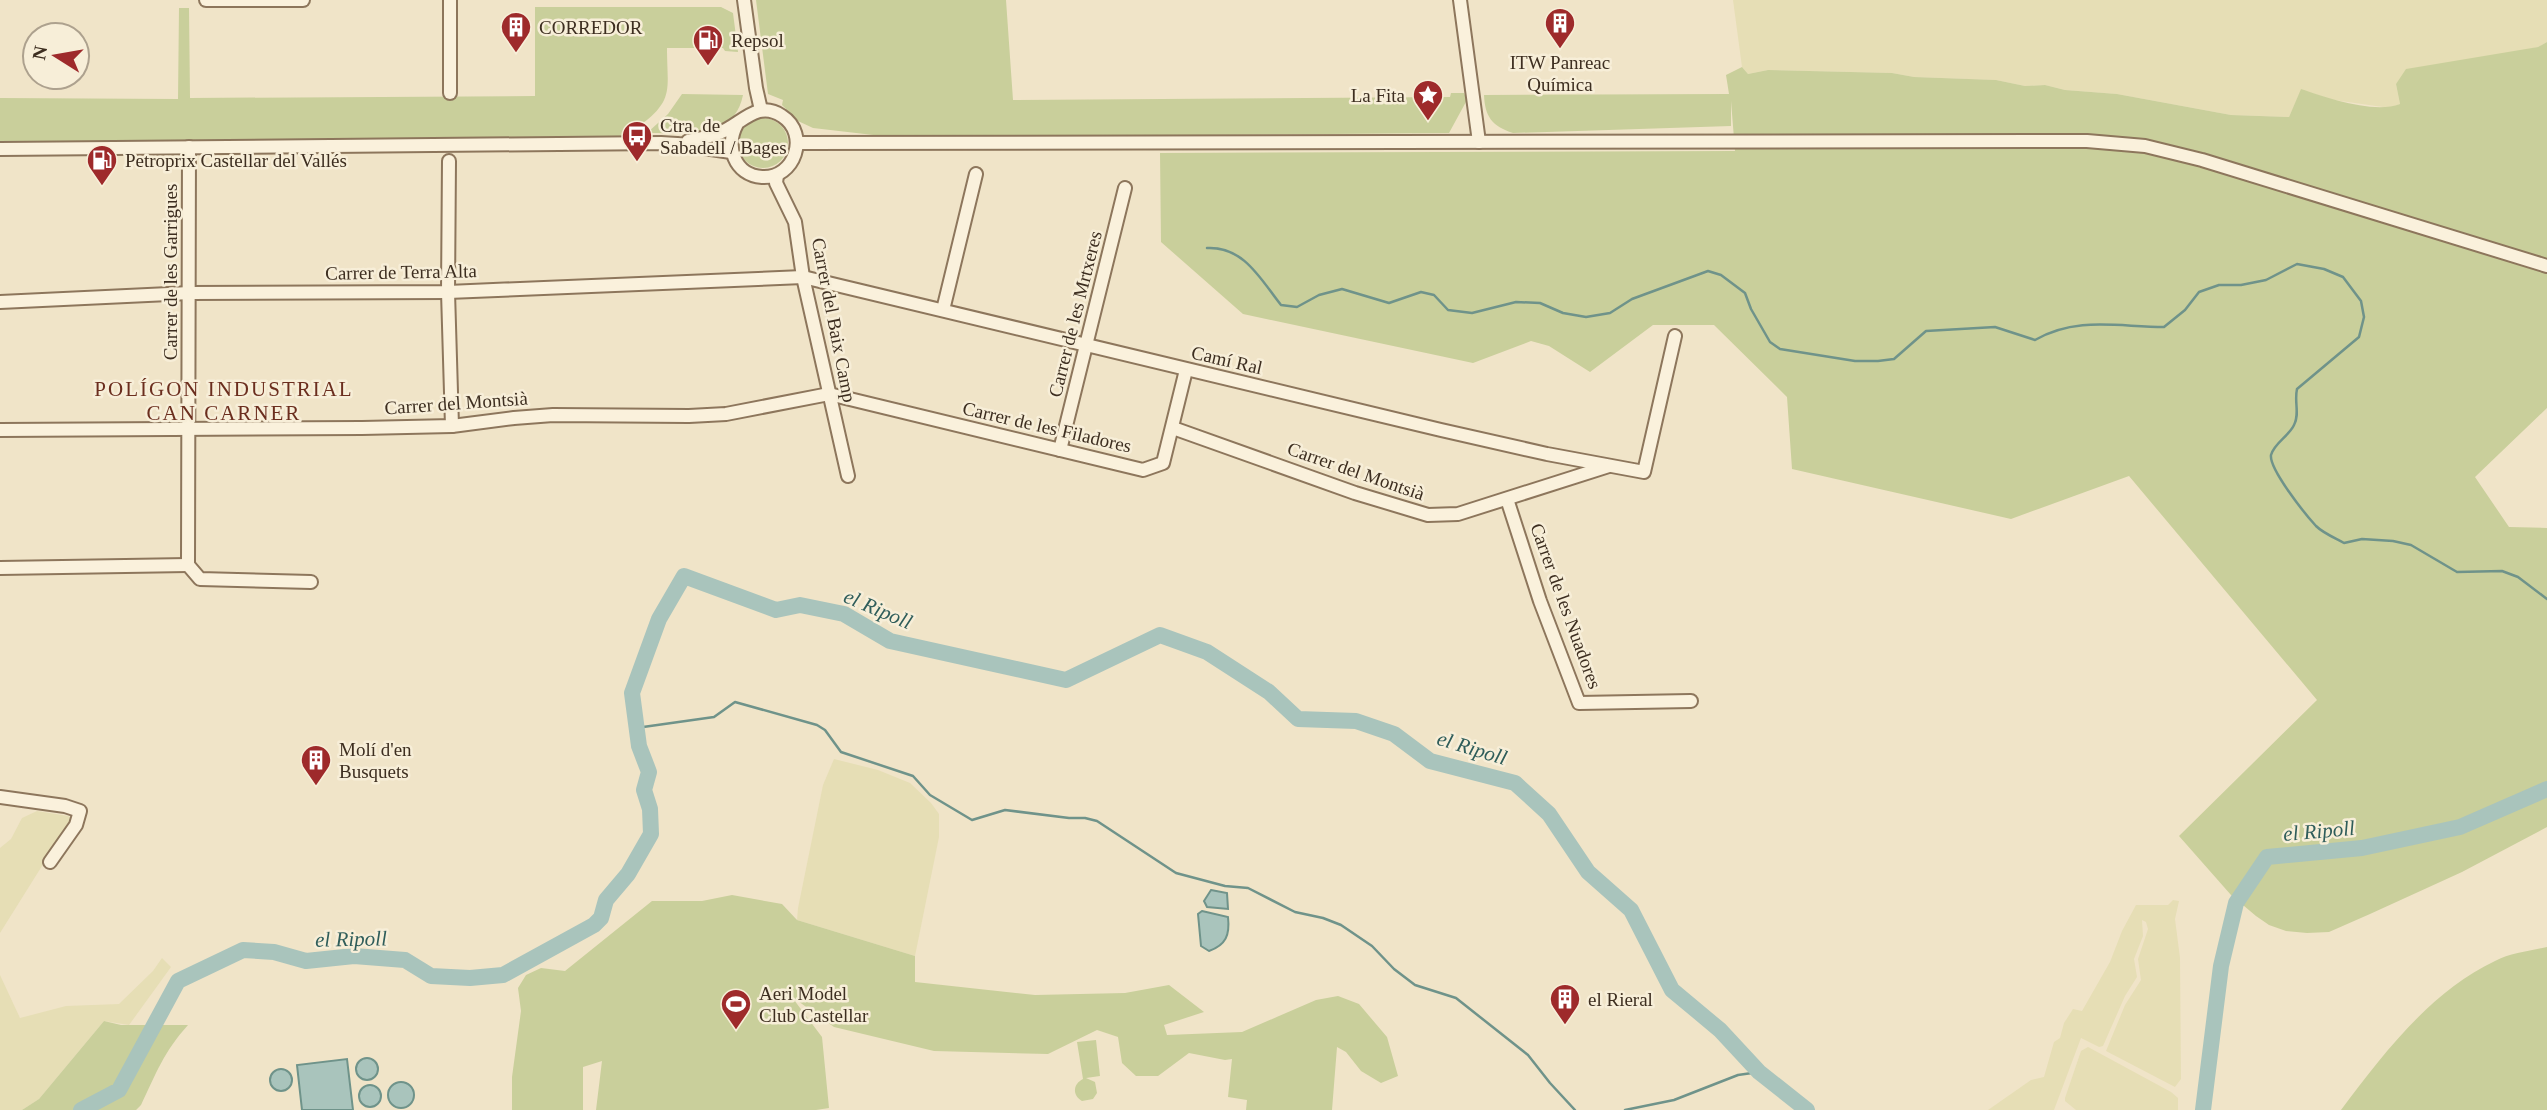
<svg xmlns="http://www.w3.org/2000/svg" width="2547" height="1110" viewBox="0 0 2547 1110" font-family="Georgia,serif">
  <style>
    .farmland { fill: #e6deb5 }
    .green { fill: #c9cf9b }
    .water { fill: #a9c4bc; stroke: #6f938a; stroke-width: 2 }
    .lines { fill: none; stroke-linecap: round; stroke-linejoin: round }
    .stream { stroke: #6f938a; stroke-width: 2.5 }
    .river { stroke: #a9c4bc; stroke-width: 16 }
    .minor-casing { stroke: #8d765c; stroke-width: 16 }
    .minor { stroke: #faf1dc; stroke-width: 12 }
    .labels { text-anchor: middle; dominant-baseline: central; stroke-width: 5; stroke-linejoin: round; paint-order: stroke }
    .poi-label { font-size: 19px; fill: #3d2e20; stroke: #f7eed8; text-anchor: start }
    .street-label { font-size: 19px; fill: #3d2e20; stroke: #f7eed8 }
    .neighbourhood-label { font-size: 21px; letter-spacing: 2px; fill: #6b2e1e; stroke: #f7eed8 }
    .water-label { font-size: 21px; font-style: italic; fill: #2f5d5a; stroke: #f7eed8 }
  </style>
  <rect width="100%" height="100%" fill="#f0e4c8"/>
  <g class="farmland">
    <path d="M 1733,0 L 2547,0 L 2547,42 L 2538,47 L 2402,78 L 2396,84 L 2400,104 L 2390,108 L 2334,100 L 2301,90 L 2289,117 L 2231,115 L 2117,94 L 2065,90 L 2045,85 L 2025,86 L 1996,80 L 1914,77 L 1892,73 L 1768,70 L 1748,74 L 1742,67 Z"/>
    <path d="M 834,759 L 878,770 L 910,783 L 931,803 L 939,814 L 939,837 L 915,956 L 797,920 L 798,908 L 823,785 Z"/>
    <path d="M 37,811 L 68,816 L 72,818 L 73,822 L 47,858 L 0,933 L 0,848 L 11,839 L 22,818 Z"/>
    <path d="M 2173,900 L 2179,901 L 2175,919 L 2180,958 L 2181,1079 L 2175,1087 L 2106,1051 L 2125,1005 L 2141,980 L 2138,959 L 2148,929 L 2146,922 L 2142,920 L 2143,936 L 2134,959 L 2137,977 L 2125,996 L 2103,1046 L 2099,1047 L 2081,1038 L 2054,1110 L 1988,1110 L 2031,1080 L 2044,1077 L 2054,1042 L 2060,1038 L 2064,1023 L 2073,1009 L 2082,1011 L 2110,962 L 2122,931 L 2136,905 L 2168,905 Z"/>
    <path d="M 162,958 L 171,967 L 129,1025 L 104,1021 L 39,1099 L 22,1110 L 0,1110 L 0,975 L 20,1018 L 66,1006 L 119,1004 L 153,971 Z"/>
    <path d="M 2088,1047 L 2171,1092 L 2178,1098 L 2178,1110 L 2076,1110 L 2065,1101 L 2065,1098 L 2081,1051 Z"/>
  </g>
  <g class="green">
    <path d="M 756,0 L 1006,0 L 1013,100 L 1450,97 L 1451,93 L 1464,93 L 1467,100 L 1449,133 L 940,137 L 882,136 L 813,128 L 798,121 L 782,105 L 783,100 L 768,94 Z"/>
    <path d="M 535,7 L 721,7 L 733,13 L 738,52 L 725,51 L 723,48 L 667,48 C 667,89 675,100 639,126 C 630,132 625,136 615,139 L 0,142 L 0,98 L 178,99 L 179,8 L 189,8 L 190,98 L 535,96 Z"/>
    <path d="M 2547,42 L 2547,408 L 2475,477 L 2509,527 L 2547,528 L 2547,827 L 2462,872 L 2370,914 L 2329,932 L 2307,933 L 2286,931 L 2269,925 L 2256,916 L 2231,895 L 2179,836 L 2317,700 L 2129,476 L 2011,519 L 1792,469 L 1787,397 L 1714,325 L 1653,325 L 1590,372 L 1549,346 L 1531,341 L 1473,363 L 1243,314 L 1161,242 L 1160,153 L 1735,151 L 1731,101 L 1731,126 L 1513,133 C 1492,126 1485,117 1484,95 L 1729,94 L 1726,75 L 1742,67 L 1748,74 L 1768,70 L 1892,73 L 1914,77 L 1996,80 L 2025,86 L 2045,85 L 2065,90 L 2117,94 L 2231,115 L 2289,117 L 2301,89 C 2327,98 2374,114 2400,104 L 2396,84 L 2406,69 L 2538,47 Z"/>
    <path d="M 682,94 L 743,95 C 734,142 681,132 647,133 L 668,114 Z"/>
    <circle cx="763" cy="143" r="25"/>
    <path d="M 732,895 L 782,904 L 797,920 L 915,956 L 915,982 L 1035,995 L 1125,993 L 1169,985 L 1204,1012 L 1164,1025 L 1167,1035 L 1242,1032 L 1316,1000 L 1338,996 L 1359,1004 L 1387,1037 L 1398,1076 L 1381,1083 L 1361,1071 L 1346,1052 L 1337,1047 L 1332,1110 L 1246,1110 L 1247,1100 L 1228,1097 L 1232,1059 L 1225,1060 L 1189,1053 L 1158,1076 L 1136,1076 L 1122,1063 L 1118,1037 L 1097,1030 L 1048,1054 L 934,1051 L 834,1027 L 791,996 L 822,1037 L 829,1108 L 816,1110 L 596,1110 L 602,1061 L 583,1067 L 583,1110 L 512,1110 L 512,1077 L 521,1011 L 518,988 L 526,975 L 541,968 L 565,971 L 652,901 L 702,901 Z"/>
    <path d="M 2547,947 L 2547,1110 L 2341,1110 C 2383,1054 2430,992 2495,961 C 2510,953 2530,951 2547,947 Z"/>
    <path d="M 104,1021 L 121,1025 L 188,1025 C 163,1053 157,1072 141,1105 L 136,1110 L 22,1110 L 39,1099 Z"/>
    <path d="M 1096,1040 L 1100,1076 L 1086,1078 L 1095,1082 L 1097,1093 L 1093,1099 L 1082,1101 C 1072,1095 1073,1084 1083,1079 L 1077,1042 Z"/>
  </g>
  <g class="water">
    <path d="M 1211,890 L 1227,893 L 1228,909 L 1207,907 L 1204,901 Z"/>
    <path d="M 1202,911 L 1228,917 C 1230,935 1226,945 1209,951 L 1201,946 L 1198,914 Z"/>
    <circle cx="367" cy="1069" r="11"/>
    <path d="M 347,1059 L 353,1110 L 302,1110 L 297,1065 Z"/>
    <circle cx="281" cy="1080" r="11"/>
    <circle cx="401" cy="1095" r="13"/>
    <circle cx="370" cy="1096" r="11"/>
  </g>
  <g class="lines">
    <g class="stream">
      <path d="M 1207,248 C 1244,246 1261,280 1281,305 L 1297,307 L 1319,295 L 1342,289 L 1389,303 L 1421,292 L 1434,295 L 1448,310 L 1472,313 L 1516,302 L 1540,303 L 1563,313 L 1586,317 L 1610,313 L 1632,299 L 1708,271 L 1721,275 L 1745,293 L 1751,309 L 1770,342 L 1780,349 L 1855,361 L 1878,361 L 1894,359 L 1926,331 L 1995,327 L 2035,340 C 2077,316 2118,327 2164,327 L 2185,310 L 2199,292 L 2219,285 L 2241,285 L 2266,280 L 2297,264 L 2324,269 L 2343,277 L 2361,301 L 2364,317 L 2359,337 L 2297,389 C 2294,402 2300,414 2294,425 C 2289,436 2274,443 2271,455 C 2269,469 2305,514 2316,526 C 2323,533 2335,538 2344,543 L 2362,539 L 2393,541 L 2411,545 L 2457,572 L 2502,571 L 2518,577 L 2547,599"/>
      <path d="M 636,728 L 714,717 L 735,702 L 817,725 L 825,730 L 841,752 L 913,776 L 930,795 L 972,820 L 1005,810 L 1069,818 L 1085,818 L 1097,821 L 1176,873 L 1225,886 L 1248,888 L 1295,912 L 1323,918 L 1341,925 L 1372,946 L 1394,969 L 1415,985 L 1456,998 L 1528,1055 L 1550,1083 L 1575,1110"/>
      <path d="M 1625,1110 L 1674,1100 L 1738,1075 L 1759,1072"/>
    </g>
    <g class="river">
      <path d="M 81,1110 L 119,1090 L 178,981 L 243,950 L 274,952 L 306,961 L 354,956 L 405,960 L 431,976 L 470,978 L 503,975 L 594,925 L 601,918 L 606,900 L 628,874 L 651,834 L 650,809 L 644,790 L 649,772 L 639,746 L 632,693 L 659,619 L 684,576 L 776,610 L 800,605 L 844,614 L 890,641 L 1066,680 L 1160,635 L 1207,652 L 1269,692 L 1298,719 L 1356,721 L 1394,734 L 1430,761 L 1515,783 L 1549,814 L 1588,872 L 1631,910 L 1672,990 L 1720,1030 L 1759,1072 L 1807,1110"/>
      <path d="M 2203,1110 L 2221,966 L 2236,903 L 2267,857 L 2362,848 L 2460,827 L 2547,789"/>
    </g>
    <g class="minor-casing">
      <g id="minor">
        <path d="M 206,0 L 303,0"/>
        <path d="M 744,0 L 756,88 L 761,110"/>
        <path d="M 1460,0 L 1479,142"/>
        <path d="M 450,93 L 450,0"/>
        <path d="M 688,141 C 698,139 709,137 719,133 C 741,125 757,99 782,116 C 810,134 795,179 762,177 C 734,175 725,146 737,124"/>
        <path d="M 797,143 L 2087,141 L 2145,146 L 2202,160 L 2547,266"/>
        <path d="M 0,149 L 661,143 L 677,144 L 731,152"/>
        <path d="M 449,161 L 448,292 L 452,426"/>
        <path d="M 777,175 L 776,183 L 795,222 L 803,277 L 848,476"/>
        <path d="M 0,302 L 190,293 L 448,292 L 803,277 L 1441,430 L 1547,454 L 1644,472 L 1675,336"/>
        <path d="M 943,310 L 976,174"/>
        <path d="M 1173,428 L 1355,493 L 1428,515 L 1458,514 L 1609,466"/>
        <path d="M 0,430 L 362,428 L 452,426 L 514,418 L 553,415 L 689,416 L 726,414 L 829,394 L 1143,470 L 1163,463 L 1186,370"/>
        <path d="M 1060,450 L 1125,188"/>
        <path d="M 1507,499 L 1540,601 L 1579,703 L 1691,701"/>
        <path d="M 188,565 L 189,147"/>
        <path d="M 188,565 L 200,579 L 311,582"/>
        <path d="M 0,568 L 188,565"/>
        <path d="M 0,797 L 65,806 L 80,811 L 76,825 L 50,862"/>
      </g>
    </g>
    <use href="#minor" class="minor"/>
  </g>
  <defs>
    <g id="building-pin" transform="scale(1.575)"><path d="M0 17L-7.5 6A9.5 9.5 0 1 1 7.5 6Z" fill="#9e2a2b" stroke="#f7eed8"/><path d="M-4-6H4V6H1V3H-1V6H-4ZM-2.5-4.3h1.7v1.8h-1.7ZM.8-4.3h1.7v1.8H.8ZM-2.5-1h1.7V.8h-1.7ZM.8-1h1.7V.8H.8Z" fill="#fff"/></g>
    <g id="fuel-pin" transform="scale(1.575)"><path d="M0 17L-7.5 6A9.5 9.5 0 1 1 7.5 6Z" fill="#9e2a2b" stroke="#f7eed8"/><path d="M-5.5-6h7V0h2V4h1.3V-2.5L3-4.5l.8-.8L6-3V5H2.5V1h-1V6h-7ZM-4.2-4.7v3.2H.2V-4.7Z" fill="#fff"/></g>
    <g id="sight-pin" transform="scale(1.575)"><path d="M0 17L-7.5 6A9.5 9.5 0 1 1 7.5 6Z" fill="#9e2a2b" stroke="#f7eed8"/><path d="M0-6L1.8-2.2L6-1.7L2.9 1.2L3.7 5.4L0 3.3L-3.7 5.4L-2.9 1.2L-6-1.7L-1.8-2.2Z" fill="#fff"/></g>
    <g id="bus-pin" transform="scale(1.575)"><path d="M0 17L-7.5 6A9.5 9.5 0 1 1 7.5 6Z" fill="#9e2a2b" stroke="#f7eed8"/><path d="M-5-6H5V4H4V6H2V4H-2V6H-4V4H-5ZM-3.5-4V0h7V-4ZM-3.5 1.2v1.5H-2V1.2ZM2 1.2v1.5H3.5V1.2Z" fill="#fff"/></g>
    <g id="stadium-pin" transform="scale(1.575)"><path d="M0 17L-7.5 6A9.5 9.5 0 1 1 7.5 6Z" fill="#9e2a2b" stroke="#f7eed8"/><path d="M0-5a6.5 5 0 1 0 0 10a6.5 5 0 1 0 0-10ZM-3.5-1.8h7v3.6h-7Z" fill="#fff"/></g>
  </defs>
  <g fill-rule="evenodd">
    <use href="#building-pin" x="1560" y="23"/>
    <use href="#building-pin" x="516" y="27"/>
    <use href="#fuel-pin" x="708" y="40"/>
    <use href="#sight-pin" x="1428" y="95"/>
    <use href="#bus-pin" x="637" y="136"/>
    <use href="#fuel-pin" x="102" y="160"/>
    <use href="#building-pin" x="316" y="760"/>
    <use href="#building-pin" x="1565" y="999"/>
    <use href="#stadium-pin" x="736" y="1004"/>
  </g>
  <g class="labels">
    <g class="poi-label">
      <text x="539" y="27">CORREDOR</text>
      <text x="731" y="40">Repsol</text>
      <text x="1560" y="62" text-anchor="middle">ITW Panreac<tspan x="1560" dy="22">Química</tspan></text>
      <text x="1405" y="95" text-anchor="end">La Fita</text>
      <text x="660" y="125">Ctra. de<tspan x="660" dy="22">Sabadell / Bages</tspan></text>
      <text x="125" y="160">Petroprix Castellar del Vallés</text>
      <text x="339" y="749">Molí d'en<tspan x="339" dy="22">Busquets</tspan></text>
      <text x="759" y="993">Aeri Model<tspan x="759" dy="22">Club Castellar</tspan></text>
      <text x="1588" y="999">el Rieral</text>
    </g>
    <g class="street-label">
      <text transform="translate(170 272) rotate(-90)">Carrer de les Garrigues</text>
      <text transform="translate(401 272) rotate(-1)">Carrer de Terra Alta</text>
      <text transform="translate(1075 314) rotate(-76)">Carrer de les Mrtxeres</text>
      <text transform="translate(834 320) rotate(79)">Carrer del Baix Camp</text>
      <text transform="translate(1227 360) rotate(13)">Camí Ral</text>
      <text transform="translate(456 403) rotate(-4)">Carrer del Montsià</text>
      <text transform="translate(1047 427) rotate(13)">Carrer de les Filadores</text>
      <text transform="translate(1356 471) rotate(19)">Carrer del Montsià</text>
      <text transform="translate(1566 606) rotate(70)">Carrer de les Nuadores</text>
    </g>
    <g class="neighbourhood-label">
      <text x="224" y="389">POLÍGON INDUSTRIAL<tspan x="224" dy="24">CAN CARNER</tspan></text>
    </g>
    <g class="water-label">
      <text transform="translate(878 609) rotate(23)">el Ripoll</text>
      <text transform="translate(1472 748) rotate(17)">el Ripoll</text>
      <text transform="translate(2319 831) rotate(-5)">el Ripoll</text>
      <text transform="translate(351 939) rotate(-1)">el Ripoll</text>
    </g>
  </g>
  <g transform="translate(56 56) rotate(281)"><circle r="33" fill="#f7eed8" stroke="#ada18e" stroke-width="2"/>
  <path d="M0-5L12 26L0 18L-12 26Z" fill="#9e2a2b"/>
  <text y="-10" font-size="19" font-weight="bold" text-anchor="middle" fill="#3d2e20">N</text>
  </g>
</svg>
